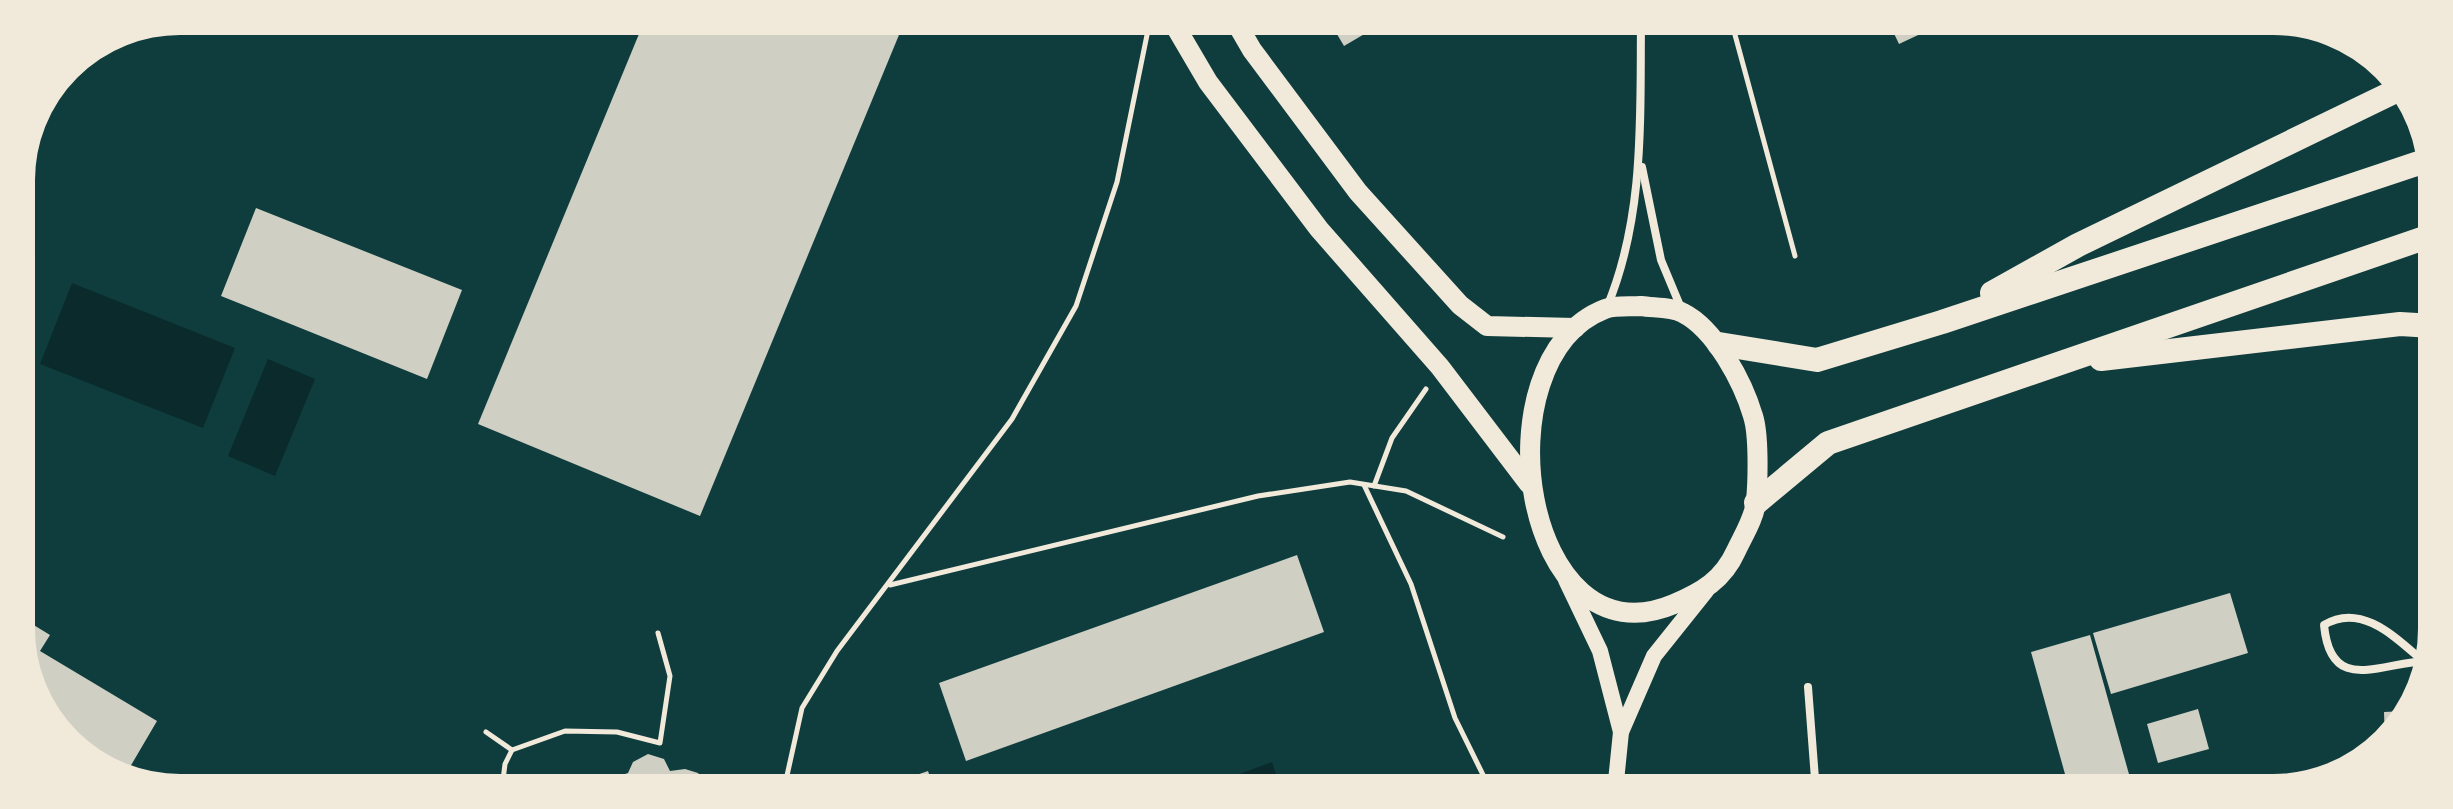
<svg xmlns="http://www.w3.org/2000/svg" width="2453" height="809" viewBox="0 0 2453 809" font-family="'IBM Plex Sans',sans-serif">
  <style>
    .water { fill: #0a2a2b }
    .building { fill: #cfcfc3 }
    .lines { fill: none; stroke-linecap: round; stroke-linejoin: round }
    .path { stroke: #f1e9da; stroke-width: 5 }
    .minor { stroke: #f1e9da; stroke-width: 8 }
    .secondary { stroke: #f1e9da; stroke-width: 16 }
    .primary { stroke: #f1e9da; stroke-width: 20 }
    .motorway { stroke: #f1e9da; stroke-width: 24 }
    .rim { fill: none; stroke: #f1e9da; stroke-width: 10 }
  </style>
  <rect width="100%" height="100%" fill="#0f3d3e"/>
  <g class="water">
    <path d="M 72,283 L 235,348 L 203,428 L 40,364 Z"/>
    <path d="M 268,359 L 315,379 L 275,476 L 228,456 Z"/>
    <path d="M 1272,762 L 1281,790 L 1196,790 Z"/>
  </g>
  <g class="building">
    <path d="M 646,17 L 906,18 L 700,516 L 478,424 Z"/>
    <path d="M 1328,19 L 1390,19 L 1344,46 Z"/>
    <path d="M 1894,21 L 1948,21 L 1899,44 L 1889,23 Z"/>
    <path d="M 256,208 L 462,290 L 427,379 L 221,296 Z"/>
    <path d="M 1297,555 L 1324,632 L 966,761 L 939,683 Z"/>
    <path d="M 2230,593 L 2248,653 L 2111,694 L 2093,633 Z"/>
    <path d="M 19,616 L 50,635 L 40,651 L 157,721 L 123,779 L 57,738 L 19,661 Z"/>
    <path d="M 2090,635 L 2134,792 L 2070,792 L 2031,652 Z"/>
    <path d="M 2198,709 L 2209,749 L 2158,763 L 2147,724 Z"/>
    <path d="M 2405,711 L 2385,741 L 2384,712 Z"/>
    <path d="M 648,754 L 664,759 L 670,771 L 685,769 L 698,773 L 711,789 L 601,788 L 613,778 L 628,773 L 633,762 Z"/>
    <path d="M 928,771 L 934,789 L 876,789 Z"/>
  </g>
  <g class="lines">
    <g class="path">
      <path d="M 1731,20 L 1795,256"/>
      <path d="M 1364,485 L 1411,584 L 1455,718 L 1491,791"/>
      <path d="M 1374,486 L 1392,438 L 1426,389"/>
      <path d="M 890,585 L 1258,496 L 1350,482 L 1406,491 L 1503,537"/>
      <path d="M 486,732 L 512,750 L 505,764 L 502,788"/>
      <path d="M 512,750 L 565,731 L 617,732 L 660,743 L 670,676 L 658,633"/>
      <path d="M 784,789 L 802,708 L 837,651 L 1012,419 L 1076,306 L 1117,182 L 1147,35"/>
    </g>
    <g class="minor">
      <path d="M 1642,167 L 1661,260 L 1681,308"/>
      <path d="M 1607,307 C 1645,216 1640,117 1641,20"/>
      <path d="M 2423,661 C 2396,638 2361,602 2324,625 C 2331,698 2383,660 2431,661"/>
      <path d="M 1808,687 L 1816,792"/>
    </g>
    <g class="secondary">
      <path d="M 1566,580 L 1600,651 L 1621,732"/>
      <path d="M 1615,791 L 1621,732 L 1654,656 L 1706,591"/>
    </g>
    <g class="primary">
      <path d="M 1171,19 L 1208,82 L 1319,229 L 1440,367 L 1529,484"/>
      <path d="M 1234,19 L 1252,50 L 1358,192 L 1460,305 L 1487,326 L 1575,328"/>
      <path d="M 1641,306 C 1654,308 1672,307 1683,313 C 1715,329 1743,382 1753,416 C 1759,434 1758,480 1756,501 C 1755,517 1743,536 1736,551 C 1723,580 1702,592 1674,604 C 1523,668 1476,359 1605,309 C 1615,305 1631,307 1641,306 Z"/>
    </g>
    <g class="motorway">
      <path d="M 1992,293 L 2078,245 L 2404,87"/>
      <path d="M 1719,344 L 1817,360 L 1942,322 L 2434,158"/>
      <path d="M 2101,359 L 2400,324 L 2433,326"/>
      <path d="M 1756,503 L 1828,443 L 2433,235"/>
    </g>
  </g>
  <path d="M0 0H2453V809H0ZM180 30H2273A150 150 0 0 1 2423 180V629A150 150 0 0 1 2273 779H180A150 150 0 0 1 30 629V180A150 150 0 0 1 180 30Z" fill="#f1e9da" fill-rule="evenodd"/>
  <path class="rim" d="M180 30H2273A150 150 0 0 1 2423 180V629A150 150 0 0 1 2273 779H180A150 150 0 0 1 30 629V180A150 150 0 0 1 180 30Z"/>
</svg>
